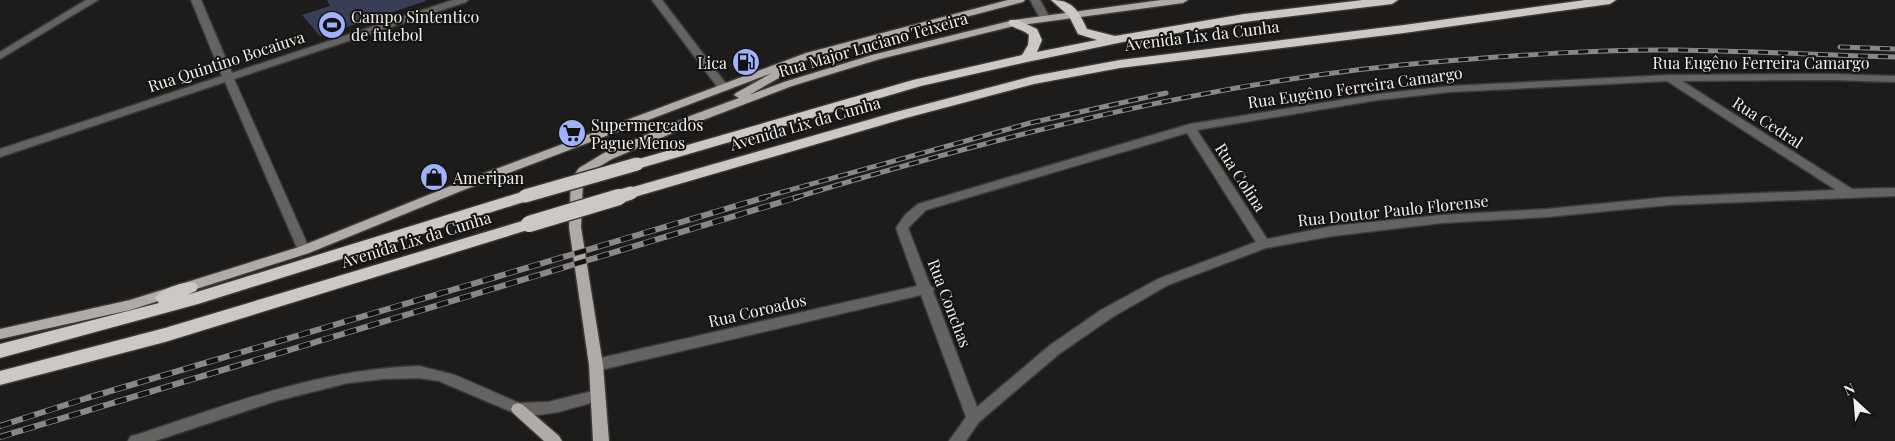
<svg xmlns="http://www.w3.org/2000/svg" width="1895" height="441" viewBox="0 0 1895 441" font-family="'Playfair Display',serif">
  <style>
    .green { fill: #383e56 }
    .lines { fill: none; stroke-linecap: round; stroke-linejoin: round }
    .minor-casing { stroke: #3c3a38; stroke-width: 3 }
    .major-casing { stroke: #3c3a38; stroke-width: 3 }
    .highway-casing { stroke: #3c3a38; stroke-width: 3 }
    .minor { fill: #646362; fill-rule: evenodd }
    .major { fill: #aeaba9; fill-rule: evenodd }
    .highway { fill: #ccc8c6; fill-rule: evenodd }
    .rail-far1-casing { stroke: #8a8887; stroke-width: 5 }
    .rail-casing { stroke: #8a8887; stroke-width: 6 }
    .rail-far1 { stroke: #151311; stroke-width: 3; stroke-dasharray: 10; stroke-linecap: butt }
    .rail { stroke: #151311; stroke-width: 4.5; stroke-dasharray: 12; stroke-linecap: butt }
    .highway-bridge-far1-casing { stroke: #3c3a38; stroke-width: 16; stroke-linecap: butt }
    .highway-bridge-casing { stroke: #3c3a38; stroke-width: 19; stroke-linecap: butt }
    .highway-bridge-far1 { stroke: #ccc8c6; stroke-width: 13 }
    .highway-bridge { stroke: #ccc8c6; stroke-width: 16 }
    .labels { text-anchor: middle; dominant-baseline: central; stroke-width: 4; stroke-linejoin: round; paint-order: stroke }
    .poi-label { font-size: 16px; fill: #f2f0ef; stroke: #151311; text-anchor: start }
    .street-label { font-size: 16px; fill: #f2f0ef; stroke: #151311 }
  </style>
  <rect width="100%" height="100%" fill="#1e1c1a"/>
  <path class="green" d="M 327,0 L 425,0 L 426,1 L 320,36 L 302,15 L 330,6 Z"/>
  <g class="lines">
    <g class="minor-casing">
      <g id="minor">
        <path d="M 86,0 L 98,0 L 0,59 L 0,52 Z"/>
        <path d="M 191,0 L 201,0 L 232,73 L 453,0 L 468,0 L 466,2 L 234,79 L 310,250 L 309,253 L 299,253 L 298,250 L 225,82 L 0,157 L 0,149 L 222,76 Z"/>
        <path d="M 652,0 L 662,0 L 727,85 L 728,87 L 727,89 L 719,89 Z"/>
        <path d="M 1030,0 L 1040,0 L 1050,18 L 1049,20 L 1041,20 Z"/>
        <path d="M 1833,74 L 1895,76 L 1895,82 L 1833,80 L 1682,81 L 1852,189 L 1895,188 L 1895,196 L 1669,205 L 1547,217 L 1442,223 L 1333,236 L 1266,248 L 1168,285 L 1111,318 L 1059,354 L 979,422 L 966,441 L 949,441 L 966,417 L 921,295 L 596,371 L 591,369 L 589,365 L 591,361 L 596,359 L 917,286 L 896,228 L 905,215 L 918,204 L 1190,124 L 1378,94 L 1450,86 L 1669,75 ZM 1667,81 L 1836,190 L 1669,197 L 1547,209 L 1442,215 L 1333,226 L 1267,239 L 1197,130 L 1378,100 L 1450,92 ZM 1187,133 L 1256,242 L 1158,279 L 1101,310 L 1049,346 L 977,407 L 933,291 L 934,289 L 930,285 L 908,228 L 926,210 Z"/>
        <path d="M 419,366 L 455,375 L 519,403 L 548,402 L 597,390 L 602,392 L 604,396 L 602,400 L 558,412 L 538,415 L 519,415 L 439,381 L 419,378 L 384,379 L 348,383 L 276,401 L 155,441 L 128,441 L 131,436 L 136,435 C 230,404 319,369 419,366 Z"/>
      </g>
    </g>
    <g class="major-casing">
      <g id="major">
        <path d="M 1008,0 L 1025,0 L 1023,2 L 814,57 L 783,69 L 787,72 L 786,74 L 749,95 L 784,82 L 872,55 L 1014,20 L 1161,0 L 1188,0 L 1183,3 L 1014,26 L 880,59 L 792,86 L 698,122 L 612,159 L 587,174 L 583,180 L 581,227 L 603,365 L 609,441 L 593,441 L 589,365 L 569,227 L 571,180 L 579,168 L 604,153 L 690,116 L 739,98 L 734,95 L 736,93 L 772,73 L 461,191 L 309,253 L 130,310 L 0,339 L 0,329 L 130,300 L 299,247 L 453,185 L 806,53 Z"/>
        <path d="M 518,403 L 523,405 L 559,436 L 562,441 L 544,441 L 513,413 L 511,409 L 513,405 Z"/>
      </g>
    </g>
    <g class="highway-casing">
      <g id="highway">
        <path d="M 1051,0 C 1073,0 1078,10 1087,29 L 1115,36 L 1244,14 L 1363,0 L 1398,0 L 1392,4 L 1244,22 L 1123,42 L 1027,62 L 921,86 L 637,169 L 632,167 L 630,164 L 632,161 L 913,80 L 1022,55 L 1028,45 L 1029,35 C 1023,29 1013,29 1008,23 L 1010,20 L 1018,20 L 1037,29 L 1042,40 L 1037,52 L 1097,40 L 1078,34 L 1069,16 Z"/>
        <path d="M 1585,0 L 1616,0 L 1610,4 L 1404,33 L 1120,68 L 1034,84 L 906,118 L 631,198 L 626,197 L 624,193 L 626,189 L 896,112 L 1033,76 L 1120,60 L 1404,25 Z"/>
        <path d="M 525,191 L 530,192 L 532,196 L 530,200 L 198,304 L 0,358 L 0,344 L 159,303 L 155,298 C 160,289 186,280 196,283 L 198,287 L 196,291 L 187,295 Z"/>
        <path d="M 529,219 L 534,220 L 537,224 L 534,228 L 165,342 L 0,385 L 0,371 L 165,328 Z"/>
      </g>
    </g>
    <use href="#minor" class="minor"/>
    <use href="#major" class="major"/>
    <use href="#highway" class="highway"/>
    <g class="rail-far1-casing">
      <g id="rail-far1">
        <path d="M 1840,47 L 1895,49"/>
        <path d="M 761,198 L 1030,123 L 1166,93"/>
        <path d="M 794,198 C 1007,134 1224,78 1446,61 C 1523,55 1600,49 1676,50 C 1749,51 1822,55 1895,57"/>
      </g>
    </g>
    <g class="rail-casing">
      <g id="rail">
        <path d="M 0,426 L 87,398 L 766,197"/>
        <path d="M 0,437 L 798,197"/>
      </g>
    </g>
    <use href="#rail-far1" class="rail-far1"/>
    <use href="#rail" class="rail"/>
    <g class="highway-bridge-far1-casing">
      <g id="highway-bridge-far1">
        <path d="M 525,196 L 637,164"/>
        <path d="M 615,198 L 631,193"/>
      </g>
    </g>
    <g class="highway-bridge-casing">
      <path id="highway-bridge" d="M 529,224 L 619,197"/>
    </g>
    <use href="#highway-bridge-far1" class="highway-bridge-far1"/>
    <use href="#highway-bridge" class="highway-bridge"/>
  </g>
  <defs>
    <g id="stadium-disc" transform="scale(1.4375)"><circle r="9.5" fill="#9fb3fd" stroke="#151311"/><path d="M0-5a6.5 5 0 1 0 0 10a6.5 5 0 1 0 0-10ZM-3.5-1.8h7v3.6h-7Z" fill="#111"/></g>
    <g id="fuel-disc" transform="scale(1.4375)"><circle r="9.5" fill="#9fb3fd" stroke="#151311"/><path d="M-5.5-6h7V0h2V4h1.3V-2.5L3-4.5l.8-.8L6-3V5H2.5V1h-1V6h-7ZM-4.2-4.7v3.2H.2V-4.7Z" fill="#111"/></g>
    <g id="supermarket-disc" transform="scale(1.4375)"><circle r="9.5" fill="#9fb3fd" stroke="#151311"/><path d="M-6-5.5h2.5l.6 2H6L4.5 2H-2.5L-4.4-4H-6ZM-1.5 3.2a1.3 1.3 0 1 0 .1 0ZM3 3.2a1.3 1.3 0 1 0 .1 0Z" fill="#111"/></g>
    <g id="shop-disc" transform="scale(1.4375)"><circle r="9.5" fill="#9fb3fd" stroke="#151311"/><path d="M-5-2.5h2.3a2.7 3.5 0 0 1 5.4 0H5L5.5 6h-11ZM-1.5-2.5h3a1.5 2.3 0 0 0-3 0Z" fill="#111"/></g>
  </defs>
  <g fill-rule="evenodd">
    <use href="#stadium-disc" x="332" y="25"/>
    <use href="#fuel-disc" x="746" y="62"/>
    <use href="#supermarket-disc" x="572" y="133"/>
    <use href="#shop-disc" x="434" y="177"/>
  </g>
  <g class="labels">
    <g class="poi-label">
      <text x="351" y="16">Campo Sintentico<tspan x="351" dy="18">de futebol</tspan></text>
      <text x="727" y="62" text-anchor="end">Lica</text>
      <text x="591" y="124">Supermercados<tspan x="591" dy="18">Pague Menos</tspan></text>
      <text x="453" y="177">Ameripan</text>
    </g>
    <g class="street-label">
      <text transform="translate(1202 35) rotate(-7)">Avenida Lix da Cunha</text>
      <text transform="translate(873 44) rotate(-16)">Rua Major Luciano Teixeira</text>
      <text transform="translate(226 61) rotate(-18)">Rua Quintino Bocaiuva</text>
      <text x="1761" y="62">Rua Eugêno Ferreira Camargo</text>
      <text transform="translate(1355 87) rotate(-8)">Rua Eugêno Ferreira Camargo</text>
      <text transform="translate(1768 122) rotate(33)">Rua Cedral</text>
      <text transform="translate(805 123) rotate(-16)">Avenida Lix da Cunha</text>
      <text transform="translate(1241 177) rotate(57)">Rua Colina</text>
      <text transform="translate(1393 210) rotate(-6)">Rua Doutor Paulo Florense</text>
      <text transform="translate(416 239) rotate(-17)">Avenida Lix da Cunha</text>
      <text transform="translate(950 303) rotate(69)">Rua Conchas</text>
      <text transform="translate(757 310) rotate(-13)">Rua Coroados</text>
    </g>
  </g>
  <g transform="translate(1855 401) rotate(334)" stroke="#151311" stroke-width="4" paint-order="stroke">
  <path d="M0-4L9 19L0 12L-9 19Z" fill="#f2f0ef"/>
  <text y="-8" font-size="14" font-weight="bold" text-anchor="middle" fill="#f2f0ef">N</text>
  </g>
</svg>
